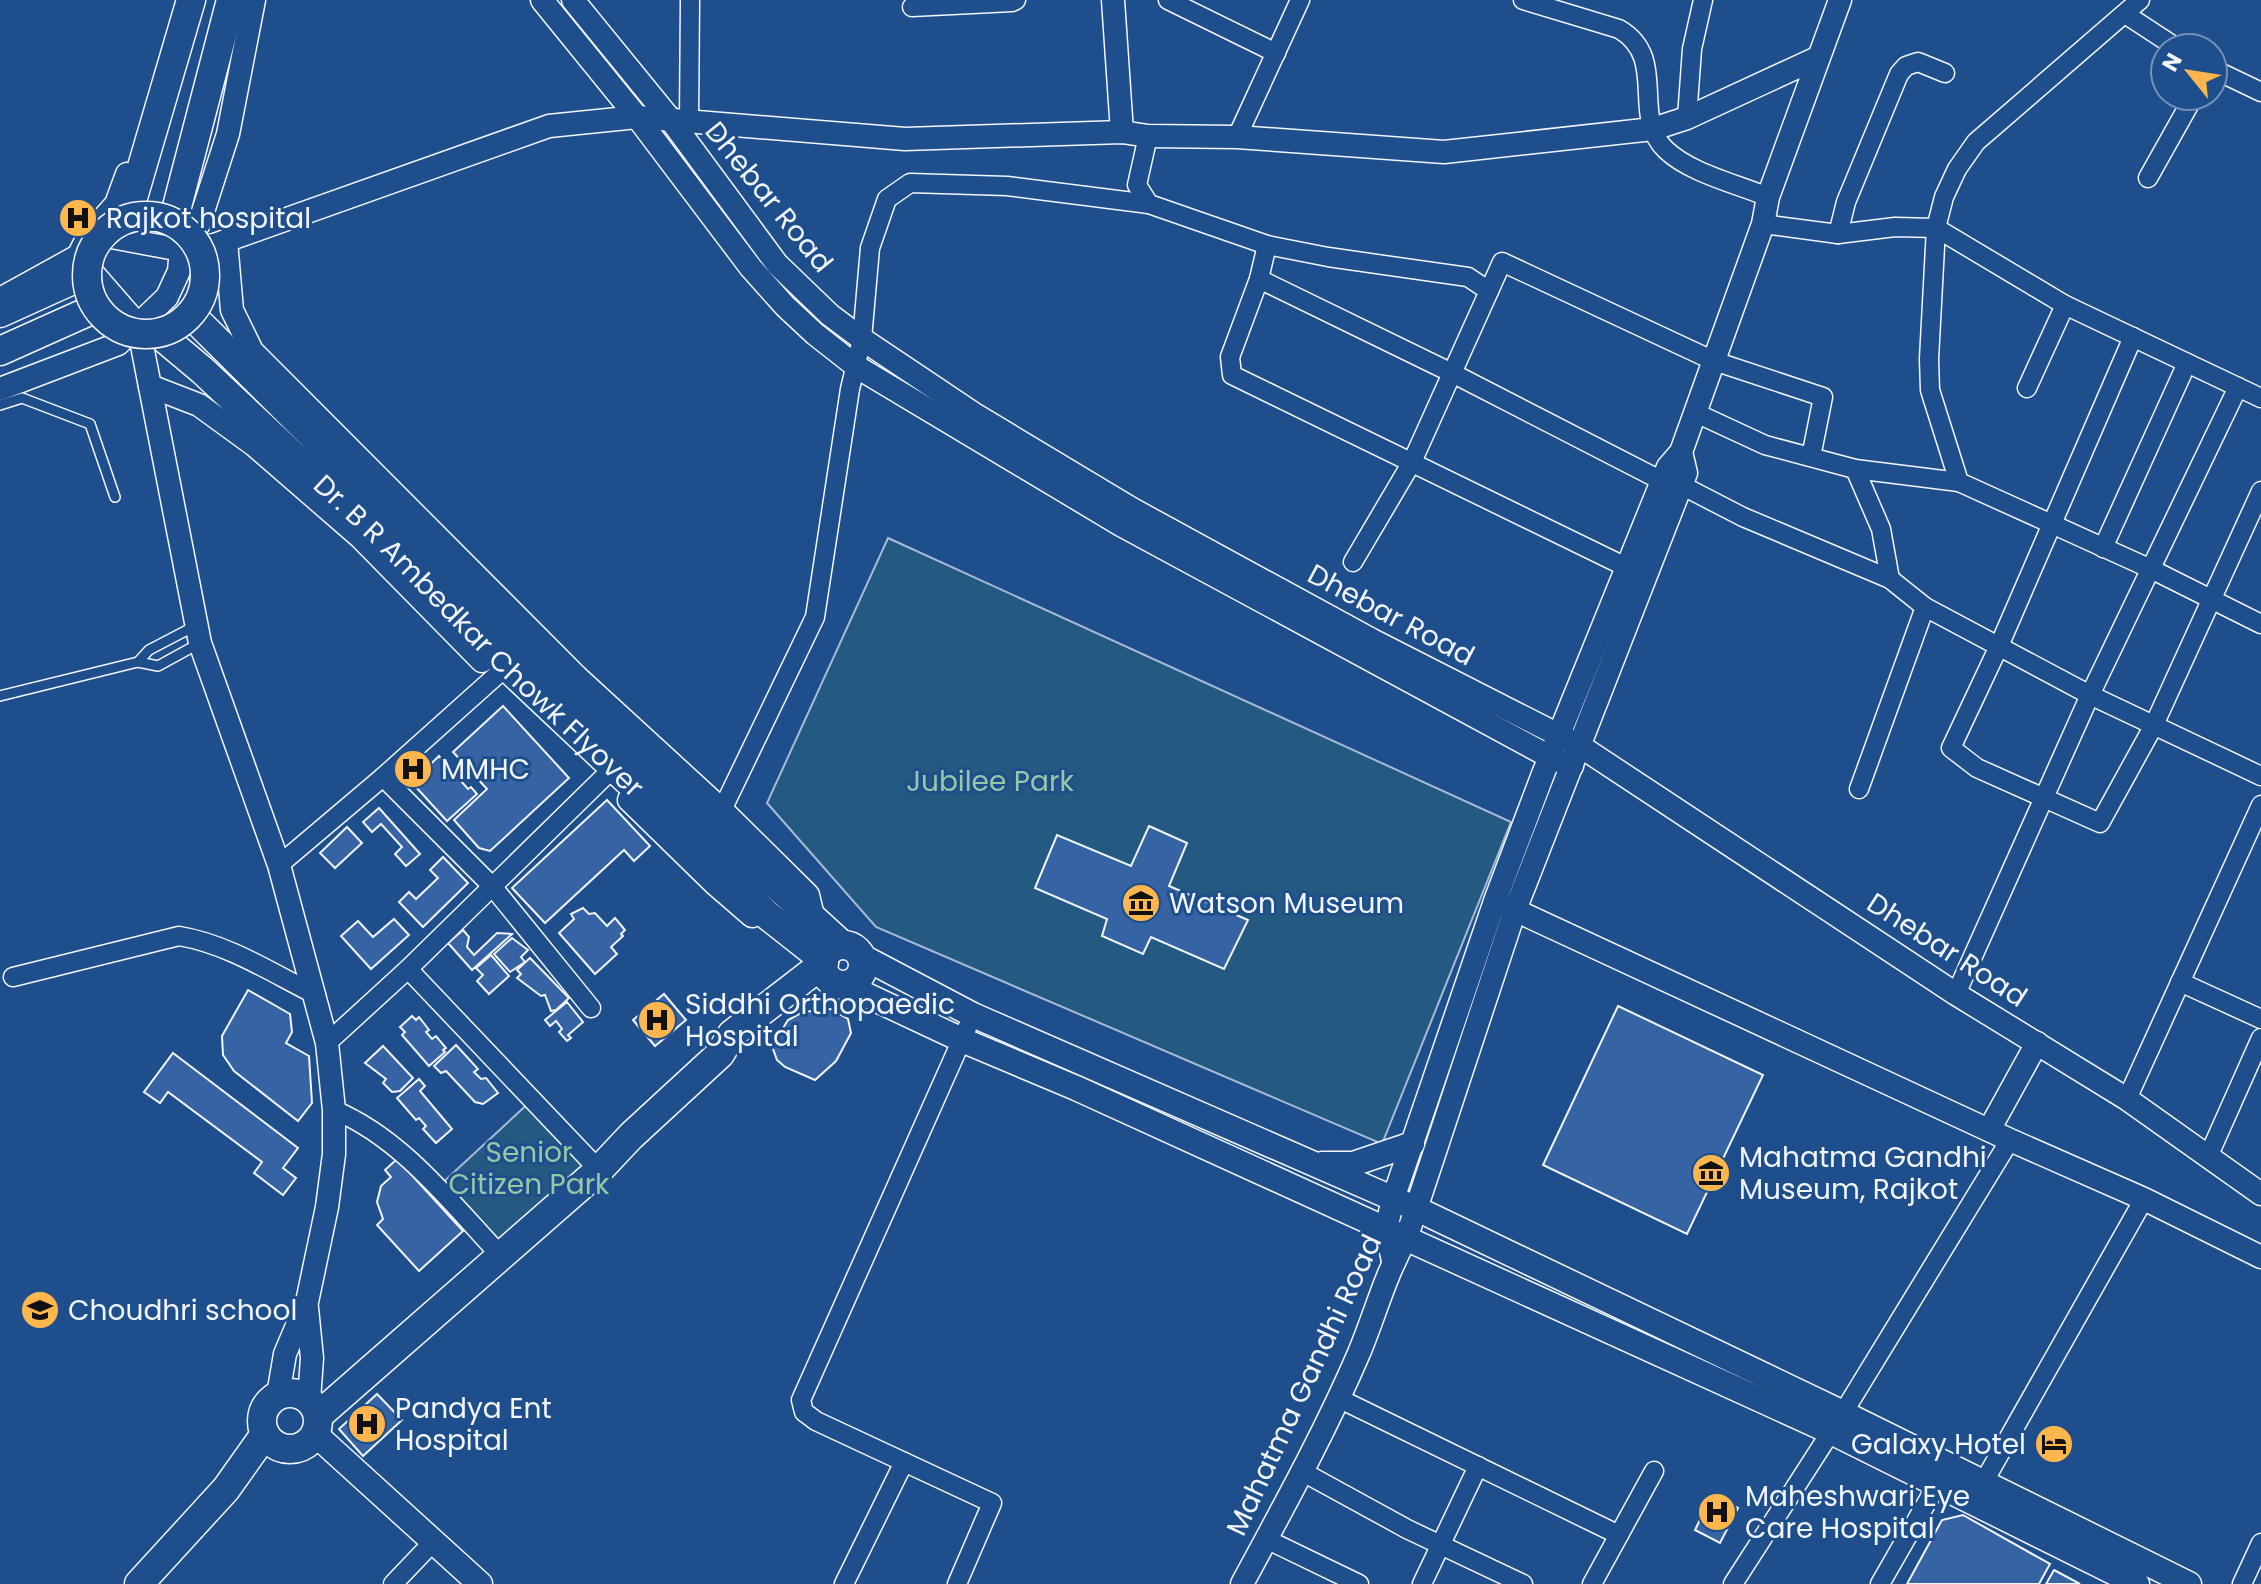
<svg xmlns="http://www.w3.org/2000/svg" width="2261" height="1584" viewBox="0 0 2261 1584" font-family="Poppins,sans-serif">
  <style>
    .green { fill: #245a82; stroke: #a8bbd7; stroke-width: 2 }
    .building { fill: #3563a3; stroke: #f2f6ff; stroke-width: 2 }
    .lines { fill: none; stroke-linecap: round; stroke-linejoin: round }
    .service-casing { stroke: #f2f6ff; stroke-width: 12 }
    .minor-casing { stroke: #f2f6ff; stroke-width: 21 }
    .tertiary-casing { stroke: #f2f6ff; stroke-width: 25 }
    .secondary-casing { stroke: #f2f6ff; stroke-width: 27 }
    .primary-casing { stroke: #f2f6ff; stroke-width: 31 }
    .service { stroke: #1f4e8c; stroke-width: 9 }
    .minor { stroke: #1f4e8c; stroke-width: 18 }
    .tertiary { stroke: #1f4e8c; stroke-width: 22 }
    .secondary { stroke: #1f4e8c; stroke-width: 24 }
    .primary { stroke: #1f4e8c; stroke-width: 28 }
    .primary-bridge-casing { stroke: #f2f6ff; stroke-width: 31; stroke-linecap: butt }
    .primary-bridge { stroke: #1f4e8c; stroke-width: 28 }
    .labels { text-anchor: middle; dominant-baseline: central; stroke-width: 6; stroke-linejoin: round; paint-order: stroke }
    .street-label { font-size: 28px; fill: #f2f6ff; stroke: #1f4e8c }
    .poi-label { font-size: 28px; fill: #f2f6ff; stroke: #1f4e8c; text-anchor: start }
    .park-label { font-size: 28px; fill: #97c8a6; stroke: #1f4e8c }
  </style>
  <rect width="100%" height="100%" fill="#1f4e8c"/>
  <g class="green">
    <path d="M 888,538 L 1511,822 L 1382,1144 L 876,927 L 767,803 Z"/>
    <path d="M 532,1100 L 599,1170 L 502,1257 L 439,1186 Z"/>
  </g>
  <g class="building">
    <path d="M 503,706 L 569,778 L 490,851 L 479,848 L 454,820 L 487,789 L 453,752 Z"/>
    <path d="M 439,756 L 468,789 L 471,787 L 477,794 L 447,821 L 414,785 L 413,781 Z"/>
    <path d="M 607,800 L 650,846 L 634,861 L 624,850 L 545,923 L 512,888 Z"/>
    <path d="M 379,808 L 420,854 L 406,866 L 395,854 L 402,847 L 381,824 L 372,832 L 363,822 Z"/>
    <path d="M 1149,826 L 1187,843 L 1169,886 L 1248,920 L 1224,969 L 1151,937 L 1143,954 L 1102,936 L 1107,919 L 1035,888 L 1057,835 L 1131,866 Z"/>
    <path d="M 347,827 L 362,843 L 335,868 L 320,853 Z"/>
    <path d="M 443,857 L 468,883 L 423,927 L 399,902 L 409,892 L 416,899 L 438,878 L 430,870 Z"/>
    <path d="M 583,908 L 589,914 L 595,913 L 607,926 L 615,918 L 625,930 L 621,934 L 623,936 L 611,947 L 617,954 L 595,974 L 559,933 L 574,919 L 571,914 Z"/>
    <path d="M 394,919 L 409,935 L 371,969 L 341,936 L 358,921 L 373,937 Z"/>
    <path d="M 463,930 L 469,937 L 467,947 L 474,955 L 497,933 L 512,934 L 472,970 L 448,943 Z"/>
    <path d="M 512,938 L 528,950 L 521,957 L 525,962 L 510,972 L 494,954 Z"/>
    <path d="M 491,955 L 509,976 L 489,994 L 477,981 L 483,975 L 476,968 Z"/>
    <path d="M 530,958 L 569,998 L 556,1010 L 551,1011 L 545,995 L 541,996 L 517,978 L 521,974 L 517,970 Z"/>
    <path d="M 248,990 L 290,1014 L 292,1032 L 286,1043 L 309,1056 L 312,1103 L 298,1121 L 234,1071 L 223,1055 L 222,1036 Z"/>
    <path d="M 664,994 L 686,1020 L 655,1046 L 633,1020 Z"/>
    <path d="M 567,1002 L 583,1022 L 568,1035 L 571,1038 L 567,1041 L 559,1032 L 562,1029 L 556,1021 L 550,1026 L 545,1020 Z"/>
    <path d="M 1618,1006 L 1763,1075 L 1687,1234 L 1543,1165 Z"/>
    <path d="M 831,1009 L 848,1019 L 851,1033 L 836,1061 L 815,1080 L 785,1067 L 777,1060 L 772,1046 L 788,1020 L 803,1012 Z"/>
    <path d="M 412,1016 L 416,1020 L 419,1017 L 429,1030 L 426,1032 L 432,1039 L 436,1036 L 446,1048 L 443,1050 L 445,1052 L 429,1066 L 402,1035 L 405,1032 L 400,1027 Z"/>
    <path d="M 456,1045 L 478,1069 L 474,1072 L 481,1079 L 486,1078 L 498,1093 L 483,1104 L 475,1102 L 446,1071 L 441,1073 L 434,1066 Z"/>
    <path d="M 383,1046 L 413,1078 L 400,1091 L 392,1092 L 383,1083 L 386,1079 L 365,1063 Z"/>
    <path d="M 173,1053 L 298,1148 L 283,1168 L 296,1178 L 283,1195 L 254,1173 L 262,1162 L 168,1092 L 160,1103 L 144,1092 Z"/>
    <path d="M 419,1079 L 425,1086 L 420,1091 L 452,1129 L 436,1143 L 423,1129 L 426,1126 L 419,1118 L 416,1120 L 397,1098 Z"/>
    <path d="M 397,1159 L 463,1231 L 419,1271 L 377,1225 L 383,1219 L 377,1202 L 381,1186 L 391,1177 L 385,1170 Z"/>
    <path d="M 377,1394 L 402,1420 L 363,1456 L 339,1429 Z"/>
    <path d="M 1712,1495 L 1738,1508 L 1720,1543 L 1695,1530 Z"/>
    <path d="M 1963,1515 L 2050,1564 L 2039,1584 L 1907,1584 L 1942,1520 Z"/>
    <path d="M 2054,1570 L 2080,1584 L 2046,1584 Z"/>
  </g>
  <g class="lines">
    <g class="service-casing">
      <g id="service">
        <path d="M 0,405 L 22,398 L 90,424 L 115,497"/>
        <path d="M 138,662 L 149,650 L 195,626"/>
        <path d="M 0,696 L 138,662 L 158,666 L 200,643"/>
      </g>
    </g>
    <g class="minor-casing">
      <g id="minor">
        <path d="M 1168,0 L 1276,53"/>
        <path d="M 1523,0 L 1619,29 C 1669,58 1630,116 1666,150 C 1690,173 1737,184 1768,197"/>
        <path d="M 2140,0 L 1976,142 L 1957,169 L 1944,197 L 1936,228 L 1929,359 L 1930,390 L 1959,482 L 2151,569 L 2261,624"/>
        <path d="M 912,7 L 1012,2 L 1016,0"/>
        <path d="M 2125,14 L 2177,48"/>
        <path d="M 2213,69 L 2261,92"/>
        <path d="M 1687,118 L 1692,49 L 1703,0"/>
        <path d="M 689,121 L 690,0"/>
        <path d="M 1148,136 L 1137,185 L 1149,204 L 1267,245 L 1328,257 L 1468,277 L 1489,291 L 1412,462 L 1353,562"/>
        <path d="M 1237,137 L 1300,0"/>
        <path d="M 2148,178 L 2194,96"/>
        <path d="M 1763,224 L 1838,234 L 1895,227 L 1936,228 L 2065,305 L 2261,398"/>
        <path d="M 1838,234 L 1846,202 L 1899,74 L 1906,66 L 1918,62 L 1945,73"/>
        <path d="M 1267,245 L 1259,279 L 1230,357 L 1232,375 L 1626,567"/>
        <path d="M 1259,279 L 1452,373 L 1662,481"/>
        <path d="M 1489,291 L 1502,262 L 1714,361 L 1823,397 L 1811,457"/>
        <path d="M 2133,337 L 1999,646 L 1951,748 L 1977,768 L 2100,823 L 2154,725 L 2261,491"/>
        <path d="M 2027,388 L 2065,305"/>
        <path d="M 1696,413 L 1765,445 L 1855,469 L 1959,482"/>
        <path d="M 1855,469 L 1881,529 L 1890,579"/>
        <path d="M 1681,485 L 1743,517 L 1890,579 L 1925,607 L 2090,695 L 2261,776"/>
        <path d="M 2103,548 L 2187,363"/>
        <path d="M 383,777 L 492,886 L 591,1008"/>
        <path d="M 1859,789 L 1925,607"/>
        <path d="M 722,810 L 815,617 L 850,389 L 862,339 L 870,248 L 887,199 L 910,183 L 1007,186 L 1149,204"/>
        <path d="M 279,865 L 383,777 L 497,675"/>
        <path d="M 408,969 L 599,1170"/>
        <path d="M 13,977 L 179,936 C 228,944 272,973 316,995"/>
        <path d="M 2180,982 L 2261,1019"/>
        <path d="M 1956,994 L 2090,695 L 2238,387"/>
        <path d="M 327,1043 L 408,969 L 604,777"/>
        <path d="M 2127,1099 L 2261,805"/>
        <path d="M 334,1110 C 402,1138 452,1204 502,1257"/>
        <path d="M 2208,1157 L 2261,1038"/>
        <path d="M 1338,1398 L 1619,1535"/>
        <path d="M 1303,1472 L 1407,1529 L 1523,1584"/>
        <path d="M 1978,1492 L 2144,1199"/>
        <path d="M 1266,1539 L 1359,1584"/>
        <path d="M 393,1584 L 433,1542"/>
        <path d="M 844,1584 L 904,1462"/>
        <path d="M 957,1584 L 992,1503 L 816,1421 L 804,1412 L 801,1400 L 967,1028"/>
        <path d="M 1422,1584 L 1478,1466"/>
        <path d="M 1592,1584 L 1654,1471"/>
        <path d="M 1733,1584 L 1843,1413 L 2010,1140"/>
        <path d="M 1880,1584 L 1942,1476"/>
        <path d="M 2242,1584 L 2261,1543"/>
      </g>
    </g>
    <g class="tertiary-casing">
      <g id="tertiary">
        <path d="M 542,0 L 637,117 L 751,268 L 785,306 L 815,334 L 857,367 L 1121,525 L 1550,757 L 1572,766"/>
        <path d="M 573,0 L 670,119 L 777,264 L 830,315 L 862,339 L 974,414 L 1132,509 L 1372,640 L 1580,746 L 1956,994 L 2127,1099 L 2261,1194"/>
        <path d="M 1113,0 L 1122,132"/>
        <path d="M 90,233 L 181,250 L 214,245 L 549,126 L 637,117 L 905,139 L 1122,132 L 1148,136 L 1237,137 L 1444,152 L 1653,129 L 1687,118 L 1817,58"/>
        <path d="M 226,241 L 232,310 L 252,351 L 577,677 L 722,810 L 808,895 L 812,912"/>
        <path d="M 78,256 L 138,325 L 200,643 L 279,865 L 327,1043 L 334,1110 L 334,1154 L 327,1207 L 307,1302 L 285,1354 L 278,1395"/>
        <path d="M 0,299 L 78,256 L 90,233 L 116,204 L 127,174"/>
        <path d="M 150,386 L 199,405 L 254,445 L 360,537 L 482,661"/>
        <path d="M 0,389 L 118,344 L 167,297 L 179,271 L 181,250 L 199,224 L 228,134 L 254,0"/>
        <path d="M 629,800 L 715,884 L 752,916"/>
        <path d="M 1504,905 L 2010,1140 L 2144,1199 L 2261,1257"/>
        <path d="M 1989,1130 L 2037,1043"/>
        <path d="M 1393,1261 L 1386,1229 L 1393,1199 L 1495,901 L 1543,774 L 1662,481 L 1668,467 L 1681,452 L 1763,224 L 1768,197 L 1840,0"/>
        <path d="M 307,1308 L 312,1358 L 309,1400"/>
        <path d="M 1242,1584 C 1283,1508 1325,1432 1359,1353 C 1375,1315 1385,1275 1406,1239 L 1515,910 L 1686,473 L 1681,452"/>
      </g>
    </g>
    <g class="secondary-casing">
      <g id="secondary">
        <path d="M 861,956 L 973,1015 L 1417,1209 L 1843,1413 L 2189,1584"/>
        <path d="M 845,985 L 962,1040 L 1076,1088 L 1831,1432 L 2137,1584"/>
        <path d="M 1322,1164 L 1353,1164 L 1412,1144"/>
        <path d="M 315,1434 L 480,1584"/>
      </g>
    </g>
    <g class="primary-casing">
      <g id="primary">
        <path d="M 127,218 L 191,0"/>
        <path d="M 173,222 L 231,0"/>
        <path d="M 0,313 L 86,274"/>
        <path d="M 191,315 L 633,754 L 842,945"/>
        <path id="s1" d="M 159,334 L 202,370 L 383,540 L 506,666 L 729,876 L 767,915 L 824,960"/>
        <path d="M 0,351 L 96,308"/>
        <circle cx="843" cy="965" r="20"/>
        <circle cx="290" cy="1421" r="28"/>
        <path d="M 318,1416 L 599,1170 L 631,1136 L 720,1054 L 732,1034 L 824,963"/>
        <path d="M 139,1584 L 226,1489 L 265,1434"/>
      </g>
    </g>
    <use href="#service" class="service"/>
    <use href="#minor" class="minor"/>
    <use href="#tertiary" class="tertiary"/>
    <use href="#secondary" class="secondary"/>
    <use href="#primary" class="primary"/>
    <g class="primary-bridge-casing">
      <circle id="primary-bridge" cx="146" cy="275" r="59"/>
    </g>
    <use href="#primary-bridge" class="primary-bridge"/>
  </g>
  <defs>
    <g id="hospital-disc" transform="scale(2)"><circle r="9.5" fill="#ffb74d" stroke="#1f4e8c"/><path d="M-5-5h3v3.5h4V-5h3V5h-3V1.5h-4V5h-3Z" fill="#111"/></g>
    <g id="museum-disc" transform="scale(2)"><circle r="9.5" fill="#ffb74d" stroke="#1f4e8c"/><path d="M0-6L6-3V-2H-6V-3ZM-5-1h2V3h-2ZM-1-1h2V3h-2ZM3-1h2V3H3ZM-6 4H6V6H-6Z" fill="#111"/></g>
    <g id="school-disc" transform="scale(2)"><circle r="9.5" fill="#ffb74d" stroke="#1f4e8c"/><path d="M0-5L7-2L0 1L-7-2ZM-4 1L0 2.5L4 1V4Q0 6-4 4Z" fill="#111"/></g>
    <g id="hotel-disc" transform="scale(2)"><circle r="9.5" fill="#ffb74d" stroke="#1f4e8c"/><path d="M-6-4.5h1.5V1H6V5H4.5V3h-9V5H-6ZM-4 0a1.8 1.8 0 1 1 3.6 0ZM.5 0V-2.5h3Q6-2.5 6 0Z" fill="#111"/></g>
  </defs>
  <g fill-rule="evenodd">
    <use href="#hospital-disc" x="78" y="218"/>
    <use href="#hospital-disc" x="413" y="769"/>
    <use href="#museum-disc" x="1141" y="903"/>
    <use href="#hospital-disc" x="657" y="1020"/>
    <use href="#museum-disc" x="1711" y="1173"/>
    <use href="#school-disc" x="40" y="1310"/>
    <use href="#hospital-disc" x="367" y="1424"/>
    <use href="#hotel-disc" x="2054" y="1444"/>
    <use href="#hospital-disc" x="1717" y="1512"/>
  </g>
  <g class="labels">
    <g class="street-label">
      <text transform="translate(769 197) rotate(51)">Dhebar Road</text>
      <text transform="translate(1391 615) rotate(28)">Dhebar Road</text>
      <text stroke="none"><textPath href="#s1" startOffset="440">Dr. B R Ambedkar Chowk Flyover</textPath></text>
      <text transform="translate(1947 950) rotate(33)">Dhebar Road</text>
      <text transform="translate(1304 1385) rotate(-65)">Mahatma Gandhi Road</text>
    </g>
    <g class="poi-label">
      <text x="106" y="218">Rajkot hospital</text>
      <text x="441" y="769">MMHC</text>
      <text x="1169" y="903">Watson Museum</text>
      <text x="685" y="1004">Siddhi Orthopaedic<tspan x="685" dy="32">Hospital</tspan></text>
      <text x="1739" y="1157">Mahatma Gandhi<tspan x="1739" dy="32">Museum, Rajkot</tspan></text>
      <text x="68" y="1310">Choudhri school</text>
      <text x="395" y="1408">Pandya Ent<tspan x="395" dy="32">Hospital</tspan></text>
      <text x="2026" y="1444" text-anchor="end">Galaxy Hotel</text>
      <text x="1745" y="1496">Maheshwari Eye<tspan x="1745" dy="32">Care Hospital</tspan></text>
    </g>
    <g class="park-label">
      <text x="990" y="781">Jubilee Park</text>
      <text x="529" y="1152">Senior<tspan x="529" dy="32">Citizen Park</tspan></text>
    </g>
  </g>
  <g transform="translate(2189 72) rotate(300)"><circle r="38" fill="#1f4e8c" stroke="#7391ba" stroke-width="2"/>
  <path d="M0-6L14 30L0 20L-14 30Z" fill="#ffb74d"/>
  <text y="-12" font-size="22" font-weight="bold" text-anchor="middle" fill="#f2f6ff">N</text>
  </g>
</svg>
